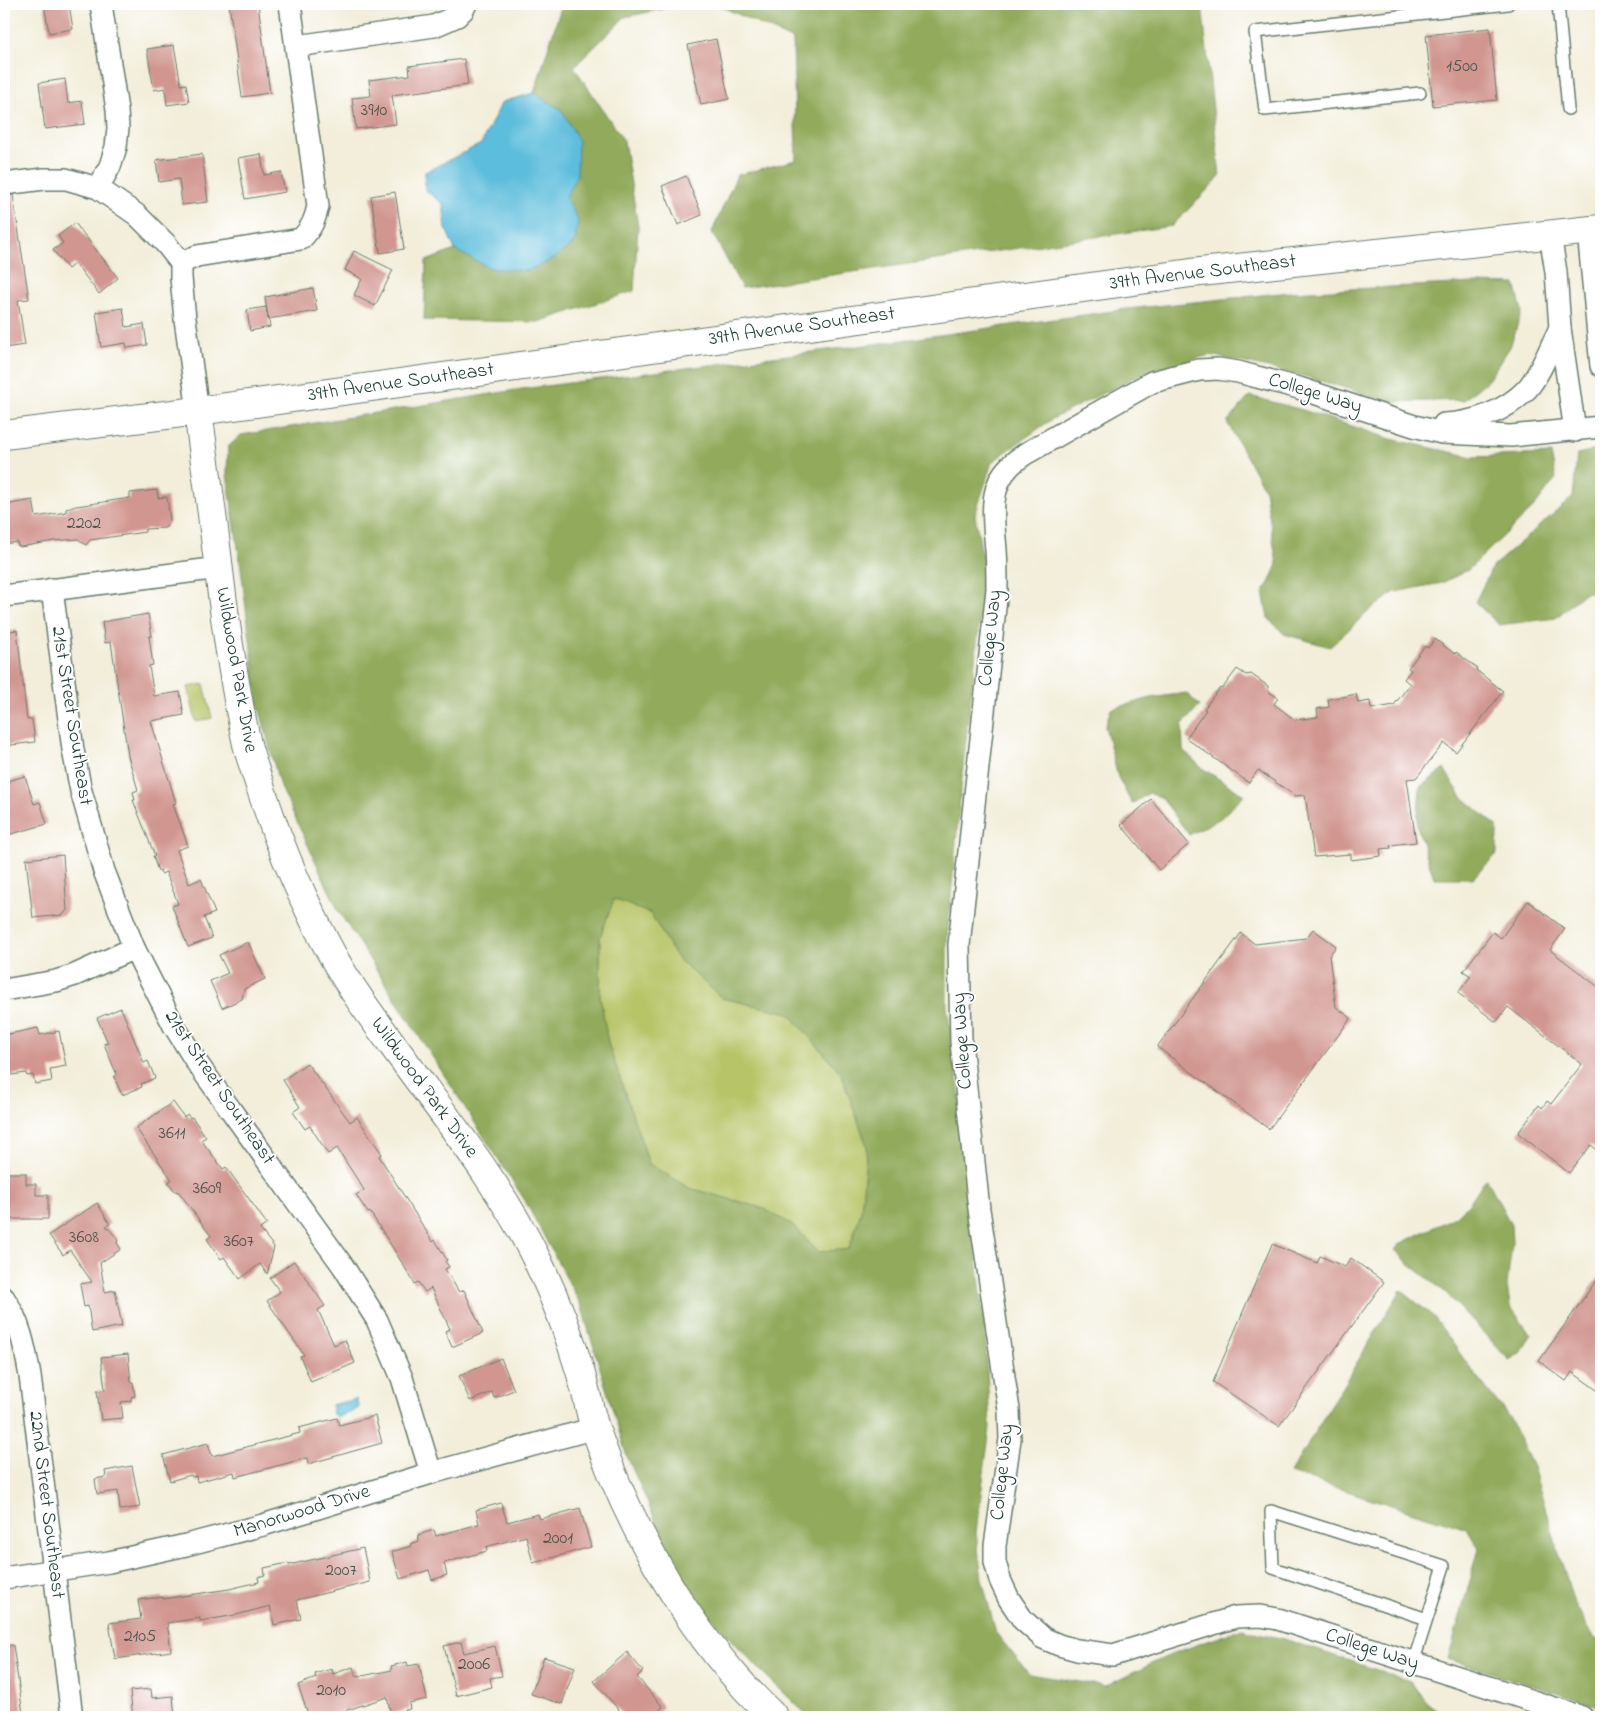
<svg xmlns="http://www.w3.org/2000/svg" width="1605" height="1721" viewBox="0 0 1605 1721" font-family="'Indie Flower',sans-serif">
  <style>
    .green { fill: #b7c567; stroke: #6b814e }
    .forest { fill: #91aa5c; stroke: #587448; fill-rule: evenodd }
    .water { fill: #5dbddc; stroke: #3e7d88 }
    .building { fill: #d19690 }
    .lines { fill: none; stroke-linecap: round; stroke-linejoin: round }
    .lane-casing { stroke: #697b6e; stroke-width: 14 }
    .street-casing { stroke: #697b6e; stroke-width: 24 }
    .secondary-casing { stroke: #697b6e; stroke-width: 30 }
    .lane { stroke: #fff; stroke-width: 11 }
    .street { stroke: #fff; stroke-width: 21 }
    .secondary { stroke: #fff; stroke-width: 28 }
    .labels { text-anchor: middle; dominant-baseline: central; stroke-width: 4; stroke-linejoin: round; paint-order: stroke }
    .number-label { font-size: 18px; fill: #4c534b }
    .street-label { font-size: 20px; fill: #1f3d34; stroke: #fff }
  </style>
  <rect width="100%" height="100%" fill="#fff"/>
  <filter id="ink" filterUnits="userSpaceOnUse"><feTurbulence type="fractalNoise" baseFrequency=".02" numOctaves="2"/><feDisplacementMap in="SourceGraphic" scale="10" xChannelSelector="R" yChannelSelector="G"/><feConvolveMatrix kernelMatrix="1 2 1 2 8 2 1 2 1" color-interpolation-filters="sRGB"/></filter>
  <filter id="wash" filterUnits="userSpaceOnUse"><feTurbulence type="fractalNoise" baseFrequency=".0096" numOctaves="4" result="noise"/><feDisplacementMap in="SourceGraphic" scale="20" xChannelSelector="R" yChannelSelector="G"/><feGaussianBlur stdDeviation="1.12" result="paint"/><feColorMatrix in="noise" values="0 0 0 0 0 0 0 0 0 0 0 0 0 0 0 0 0 1.4 0 .05"/><feComposite in="paint" operator="in"/></filter>
  <g filter="url(#wash)">
    <rect width="100%" height="100%" fill="#f2eeda"/>
    <g class="green">
      <path d="M 204,684 L 212,718 L 196,722 L 188,687 Z"/>
      <path d="M 614,899 L 651,914 L 676,957 L 722,998 L 789,1013 L 841,1073 L 867,1146 L 861,1212 L 849,1249 L 818,1252 L 793,1225 L 762,1208 L 689,1188 L 649,1164 L 608,1043 L 600,996 L 600,937 Z"/>
    </g>
    <g class="forest">
      <path d="M 562,4 L 687,4 L 625,17 L 574,67 L 624,141 L 638,226 L 634,291 L 538,322 L 424,320 L 426,261 L 455,250 L 490,268 L 578,220 L 566,197 L 577,174 L 562,110 L 534,93 Z"/>
      <path d="M 716,4 L 1202,4 L 1220,177 L 1172,226 L 742,288 L 712,232 L 737,175 L 796,160 L 793,40 Z"/>
      <path d="M 1474,283 L 1515,284 L 1522,311 L 1510,347 L 1488,380 L 1464,400 L 1392,402 L 1304,376 L 1210,355 L 1145,372 L 1052,419 L 992,462 L 975,515 L 985,572 L 963,766 L 947,939 L 947,1006 L 961,1105 L 985,1333 L 990,1427 L 976,1533 L 982,1579 L 996,1633 L 1029,1674 L 1106,1686 L 1174,1653 L 1242,1629 L 1284,1639 L 1410,1681 L 1426,1702 L 1448,1717 L 809,1717 L 761,1671 L 687,1592 L 626,1454 L 581,1305 L 524,1199 L 339,912 L 279,783 L 258,703 L 240,561 L 227,474 L 228,447 L 241,435 L 522,389 L 882,343 L 1127,309 L 1291,292 ZM 614,899 L 651,914 L 676,957 L 722,998 L 789,1013 L 841,1073 L 867,1146 L 861,1212 L 849,1249 L 818,1252 L 793,1225 L 762,1208 L 689,1188 L 649,1164 L 608,1043 L 600,996 L 600,937 Z"/>
      <path d="M 1250,396 L 1306,411 L 1391,439 L 1473,457 L 1551,454 L 1556,478 L 1536,505 L 1468,570 L 1442,583 L 1395,592 L 1370,610 L 1330,647 L 1284,634 L 1268,618 L 1263,593 L 1270,581 L 1277,564 L 1265,490 L 1227,422 Z"/>
      <path d="M 1601,449 L 1601,590 L 1584,593 L 1556,618 L 1499,625 L 1475,602 L 1493,566 L 1573,497 L 1577,454 Z"/>
      <path d="M 1186,693 L 1200,706 L 1182,725 L 1183,750 L 1202,768 L 1244,795 L 1221,818 L 1189,835 L 1162,798 L 1149,793 L 1132,804 L 1118,777 L 1105,726 L 1111,709 L 1151,698 Z"/>
      <path d="M 1444,769 L 1462,797 L 1497,826 L 1497,854 L 1473,878 L 1434,878 L 1417,826 L 1420,787 Z"/>
      <path d="M 1487,1179 L 1511,1225 L 1512,1244 L 1507,1285 L 1510,1306 L 1531,1335 L 1522,1352 L 1509,1360 L 1445,1292 L 1407,1262 L 1395,1250 L 1401,1243 L 1455,1217 L 1470,1202 L 1484,1181 Z"/>
      <path d="M 1401,1290 L 1434,1317 L 1471,1369 L 1509,1417 L 1533,1467 L 1573,1600 L 1594,1638 L 1601,1641 L 1601,1707 L 1448,1659 L 1479,1549 L 1467,1529 L 1290,1473 Z"/>
    </g>
    <g class="water">
      <path d="M 534,93 L 562,110 L 578,139 L 577,174 L 566,197 L 578,220 L 575,242 L 555,258 L 528,271 L 490,268 L 455,250 L 446,229 L 443,204 L 425,190 L 425,172 L 481,144 L 502,102 Z"/>
      <path d="M 356,1399 L 359,1408 L 350,1413 L 336,1417 L 335,1414 L 333,1415 L 331,1405 Z"/>
    </g>
    <g id="blocks">
      <g class="building">
        <path d="M 44,4 L 69,4 L 73,29 L 49,33 Z"/>
        <path d="M 229,4 L 258,4 L 270,93 L 242,97 Z"/>
        <path d="M 1490,28 L 1497,100 L 1433,106 L 1426,35 Z"/>
        <path d="M 716,39 L 729,99 L 701,105 L 688,45 Z"/>
        <path d="M 174,45 L 181,85 L 186,84 L 189,102 L 167,105 L 165,88 L 154,90 L 147,49 Z"/>
        <path d="M 464,59 L 468,85 L 392,95 L 396,124 L 356,129 L 352,98 L 371,96 L 369,80 L 410,75 L 409,66 Z"/>
        <path d="M 65,79 L 68,103 L 82,101 L 85,124 L 45,129 L 39,83 Z"/>
        <path d="M 202,154 L 208,202 L 182,205 L 179,179 L 159,182 L 156,160 Z"/>
        <path d="M 261,154 L 264,175 L 281,172 L 285,192 L 245,199 L 238,158 Z"/>
        <path d="M 686,176 L 702,215 L 678,225 L 662,186 Z"/>
        <path d="M 395,192 L 404,249 L 380,253 L 371,196 Z"/>
        <path d="M 13,195 L 29,299 L 18,300 L 25,345 L 4,348 L 4,196 Z"/>
        <path d="M 75,223 L 118,278 L 99,294 L 75,263 L 68,269 L 53,250 L 63,243 L 58,236 Z"/>
        <path d="M 354,251 L 393,270 L 375,306 L 354,295 L 362,279 L 345,270 Z"/>
        <path d="M 313,288 L 317,311 L 268,319 L 265,297 Z"/>
        <path d="M 266,307 L 270,327 L 250,331 L 247,310 Z"/>
        <path d="M 123,308 L 126,327 L 144,324 L 147,345 L 127,348 L 126,343 L 101,347 L 96,312 Z"/>
        <path d="M 157,490 L 158,498 L 167,497 L 170,521 L 165,528 L 145,529 L 145,532 L 90,540 L 86,545 L 78,539 L 54,541 L 20,547 L 20,546 L 18,546 L 17,542 L 4,544 L 4,505 L 33,500 L 36,517 L 66,512 L 66,509 L 70,507 L 130,498 L 130,493 Z"/>
        <path d="M 148,614 L 152,636 L 149,636 L 153,665 L 149,666 L 154,696 L 180,692 L 184,715 L 151,721 L 176,803 L 173,804 L 188,846 L 177,850 L 189,884 L 201,879 L 215,913 L 204,917 L 212,938 L 188,947 L 172,906 L 178,904 L 166,872 L 161,874 L 160,870 L 158,871 L 153,856 L 155,856 L 133,800 L 135,800 L 133,792 L 138,790 L 128,756 L 111,642 L 105,643 L 102,622 Z"/>
        <path d="M 17,630 L 27,720 L 32,719 L 35,742 L 4,746 L 4,632 Z"/>
        <path d="M 1435,639 L 1455,654 L 1456,652 L 1477,668 L 1476,670 L 1503,691 L 1456,752 L 1444,743 L 1416,778 L 1407,779 L 1416,842 L 1390,845 L 1391,848 L 1380,849 L 1381,856 L 1351,860 L 1351,854 L 1314,857 L 1305,795 L 1295,796 L 1258,770 L 1249,783 L 1186,738 L 1206,710 L 1204,709 L 1212,698 L 1220,688 L 1222,689 L 1237,669 L 1246,675 L 1251,674 L 1268,686 L 1268,691 L 1278,698 L 1274,704 L 1295,720 L 1318,717 L 1317,709 L 1329,707 L 1328,699 L 1342,697 L 1356,694 L 1358,703 L 1370,701 L 1371,709 L 1394,705 L 1410,684 L 1404,679 L 1411,670 L 1408,668 L 1425,646 L 1428,648 Z"/>
        <path d="M 25,776 L 34,804 L 40,802 L 47,824 L 8,835 L 4,820 L 4,782 Z"/>
        <path d="M 1151,799 L 1189,844 L 1159,870 L 1121,825 Z"/>
        <path d="M 63,855 L 67,910 L 63,915 L 33,918 L 26,859 Z"/>
        <path d="M 1528,901 L 1565,929 L 1550,950 L 1601,989 L 1601,1153 L 1591,1145 L 1569,1173 L 1518,1133 L 1539,1105 L 1542,1108 L 1547,1101 L 1551,1104 L 1582,1064 L 1508,1007 L 1496,1022 L 1458,993 L 1471,976 L 1463,971 L 1493,932 L 1501,938 Z"/>
        <path d="M 1313,929 L 1336,946 L 1329,956 L 1336,1007 L 1351,1018 L 1269,1129 L 1157,1047 L 1241,933 L 1255,944 L 1306,938 Z"/>
        <path d="M 248,942 L 265,979 L 244,989 L 242,999 L 222,1008 L 210,981 L 228,973 L 219,955 Z"/>
        <path d="M 121,1008 L 144,1063 L 148,1061 L 155,1078 L 141,1084 L 142,1087 L 122,1095 L 114,1077 L 117,1075 L 104,1044 L 108,1043 L 97,1018 Z"/>
        <path d="M 38,1028 L 40,1035 L 59,1031 L 66,1066 L 50,1069 L 52,1081 L 35,1084 L 33,1075 L 27,1076 L 26,1073 L 4,1076 L 4,1035 Z"/>
        <path d="M 307,1063 L 350,1122 L 357,1117 L 382,1154 L 379,1156 L 433,1242 L 435,1240 L 447,1260 L 445,1261 L 449,1267 L 445,1269 L 459,1292 L 464,1290 L 483,1333 L 452,1347 L 445,1331 L 450,1329 L 431,1288 L 425,1292 L 418,1282 L 415,1284 L 386,1237 L 370,1212 L 368,1213 L 356,1195 L 364,1190 L 337,1148 L 328,1154 L 310,1126 L 305,1129 L 293,1112 L 300,1107 L 283,1080 Z"/>
        <path d="M 173,1102 L 184,1117 L 187,1114 L 190,1118 L 192,1117 L 206,1137 L 201,1140 L 223,1169 L 226,1167 L 267,1224 L 260,1229 L 274,1247 L 267,1274 L 260,1264 L 240,1279 L 224,1257 L 221,1259 L 207,1239 L 211,1236 L 179,1192 L 175,1191 L 168,1182 L 172,1180 L 136,1128 Z"/>
        <path d="M 4,1173 L 26,1173 L 26,1184 L 36,1184 L 36,1195 L 48,1195 L 48,1219 L 4,1219 Z"/>
        <path d="M 97,1203 L 110,1224 L 106,1226 L 118,1239 L 117,1243 L 121,1249 L 100,1263 L 105,1292 L 115,1290 L 122,1326 L 92,1332 L 88,1306 L 84,1307 L 80,1284 L 92,1282 L 70,1250 L 63,1255 L 49,1235 Z"/>
        <path d="M 1272,1244 L 1317,1263 L 1320,1256 L 1345,1267 L 1351,1258 L 1384,1282 L 1279,1426 L 1213,1382 Z"/>
        <path d="M 294,1261 L 325,1306 L 318,1310 L 334,1345 L 345,1340 L 355,1363 L 311,1382 L 300,1356 L 304,1355 L 267,1301 L 280,1292 L 270,1278 Z"/>
        <path d="M 1601,1274 L 1601,1393 L 1572,1372 L 1566,1381 L 1539,1361 Z"/>
        <path d="M 128,1354 L 131,1382 L 133,1382 L 135,1396 L 131,1397 L 131,1401 L 121,1402 L 123,1418 L 101,1420 L 97,1391 L 105,1390 L 101,1357 Z"/>
        <path d="M 501,1358 L 514,1390 L 494,1398 L 492,1392 L 470,1401 L 459,1376 Z"/>
        <path d="M 375,1416 L 382,1443 L 308,1464 L 307,1458 L 235,1477 L 234,1472 L 197,1482 L 196,1476 L 192,1477 L 191,1475 L 170,1481 L 163,1455 L 208,1443 L 212,1456 L 300,1433 L 299,1428 L 337,1418 L 339,1425 Z"/>
        <path d="M 132,1466 L 140,1507 L 120,1510 L 118,1491 L 97,1494 L 95,1479 L 106,1477 L 105,1471 Z"/>
        <path d="M 501,1503 L 507,1522 L 538,1514 L 540,1519 L 580,1508 L 591,1547 L 533,1563 L 526,1536 L 486,1547 L 487,1551 L 444,1563 L 447,1575 L 432,1580 L 429,1570 L 400,1579 L 392,1552 L 411,1546 L 410,1544 L 419,1541 L 418,1535 L 434,1530 L 436,1536 L 479,1524 L 476,1510 Z"/>
        <path d="M 363,1548 L 370,1582 L 297,1600 L 301,1619 L 274,1625 L 270,1606 L 236,1615 L 200,1621 L 200,1618 L 167,1623 L 171,1651 L 115,1659 L 109,1623 L 141,1619 L 138,1600 L 163,1597 L 163,1599 L 229,1589 L 259,1582 L 258,1577 L 265,1575 L 264,1568 L 288,1563 L 289,1565 Z"/>
        <path d="M 461,1642 L 464,1653 L 495,1646 L 502,1676 L 490,1678 L 492,1687 L 456,1696 L 444,1646 Z"/>
        <path d="M 13,1645 L 23,1714 L 4,1717 L 4,1646 Z"/>
        <path d="M 627,1652 L 643,1671 L 637,1677 L 663,1707 L 652,1717 L 625,1717 L 594,1681 Z"/>
        <path d="M 544,1657 L 575,1667 L 562,1704 L 531,1694 Z"/>
        <path d="M 407,1662 L 408,1666 L 419,1664 L 427,1699 L 409,1703 L 410,1709 L 391,1714 L 387,1697 L 326,1717 L 309,1717 L 298,1685 L 316,1678 L 315,1674 L 332,1669 L 333,1674 L 353,1667 L 357,1677 L 392,1670 L 391,1666 Z"/>
        <path d="M 151,1689 L 152,1698 L 173,1696 L 175,1717 L 151,1717 L 150,1715 L 133,1717 L 130,1691 Z"/>
      </g>
    </g>
  </g>
  <g filter="url(#ink)">
    <use href="#blocks" fill-opacity="0" stroke="#697b6e" stroke-width="1"/>
    <g class="lines">
      <g class="lane-casing">
        <g id="lane">
          <path d="M 1558,4 L 1568,109"/>
          <path d="M 1420,93 L 1265,110 L 1255,32 L 1508,4"/>
          <path d="M 1413,1663 L 1444,1566 L 1271,1511 L 1273,1568 L 1427,1619"/>
        </g>
      </g>
      <g class="street-casing">
        <g id="street">
          <path d="M 297,46 L 434,26 L 457,16 L 463,10 L 466,4"/>
          <path d="M 4,184 L 44,179 L 66,179 L 98,188 L 137,215 L 166,244 L 181,263 L 181,278 L 185,319 L 198,411"/>
          <path d="M 98,188 L 110,166 L 116,147 L 118,128 L 117,110 L 101,4"/>
          <path d="M 1588,231 L 1601,366"/>
          <path d="M 1550,234 L 1556,272 L 1560,328 L 1575,431"/>
          <path d="M 181,263 L 197,256 L 301,239 C 311,229 315,220 318,206 L 290,4"/>
          <path d="M 1444,424 C 1474,423 1506,411 1527,389 C 1540,375 1551,345 1560,328"/>
          <path d="M 52,589 L 73,750 L 81,791 L 104,871 L 134,948 L 174,1026 L 197,1063 L 343,1266 L 377,1320 L 402,1378 L 431,1473"/>
          <path d="M 4,596 L 219,568"/>
          <path d="M 4,990 L 56,981 L 75,975 L 134,948"/>
          <path d="M 4,1298 C 20,1321 25,1348 30,1376 L 72,1717"/>
          <path d="M 4,1578 L 109,1562 L 186,1545 L 263,1525 L 431,1473 L 595,1428"/>
          <path d="M 1582,1717 L 1278,1619 L 1260,1616 L 1236,1617 L 1113,1655 L 1077,1650 L 1059,1645 L 1043,1638 L 1023,1620 L 1009,1599 L 1000,1580 L 995,1562 L 995,1546 L 1010,1439 L 1009,1410 L 979,1209 L 961,1042 L 959,945 L 997,589 C 997,576 997,563 996,550 C 994,523 987,488 1010,466 C 1014,461 1020,458 1025,454 L 1152,382 L 1199,370 L 1218,369 L 1238,372 L 1299,388 L 1414,426 L 1442,433 L 1511,436 L 1601,427"/>
        </g>
      </g>
      <g class="secondary-casing">
        <g id="secondary">
          <path d="M 198,411 C 205,464 213,517 219,571 C 226,629 234,686 247,744 C 251,760 257,776 262,792 C 281,850 305,906 335,960 C 351,989 372,1017 392,1044 C 443,1115 500,1183 538,1262 C 555,1297 569,1334 580,1371 C 586,1390 589,1409 595,1428 C 630,1531 694,1642 774,1717"/>
          <path d="M 4,435 L 198,411 L 1191,273 L 1601,229"/>
        </g>
      </g>
      <use href="#lane" class="lane"/>
      <use href="#street" class="street"/>
      <use href="#secondary" class="secondary"/>
    </g>
  </g>
  <g class="labels">
    <g class="number-label">
      <text x="1462" y="67">1500</text>
      <text x="374" y="111">3910</text>
      <text x="84" y="524">2202</text>
      <text x="172" y="1134">3611</text>
      <text x="207" y="1189">3609</text>
      <text x="84" y="1238">3608</text>
      <text x="239" y="1242">3607</text>
      <text x="558" y="1539">2001</text>
      <text x="341" y="1571">2007</text>
      <text x="140" y="1637">2105</text>
      <text x="474" y="1665">2006</text>
      <text x="331" y="1691">2010</text>
    </g>
    <g class="street-label">
      <text transform="translate(1203 273) rotate(-7)">39th Avenue Southeast</text>
      <text transform="translate(802 327) rotate(-8)">39th Avenue Southeast</text>
      <text transform="translate(401 383) rotate(-8)">39th Avenue Southeast</text>
      <text transform="translate(1315 394) rotate(17)">College Way</text>
      <text transform="translate(991 638) rotate(-84)">College Way</text>
      <text transform="translate(236 670) rotate(80)">Wildwood Park Drive</text>
      <text transform="translate(71 716) rotate(81)">21st Street Southeast</text>
      <text transform="translate(963 1041) rotate(-94)">College Way</text>
      <text transform="translate(219 1088) rotate(56)">21st Street Southeast</text>
      <text transform="translate(424 1088) rotate(54)">Wildwood Park Drive</text>
      <text transform="translate(1003 1472) rotate(-84)">College Way</text>
      <text transform="translate(46 1505) rotate(83)">22nd Street Southeast</text>
      <text transform="translate(302 1512) rotate(-17)">Manorwood Drive</text>
      <text transform="translate(1372 1650) rotate(18)">College Way</text>
    </g>
  </g>
  <rect width="1605" height="1721" fill="none" stroke="#fff" stroke-width="20"/>
</svg>
